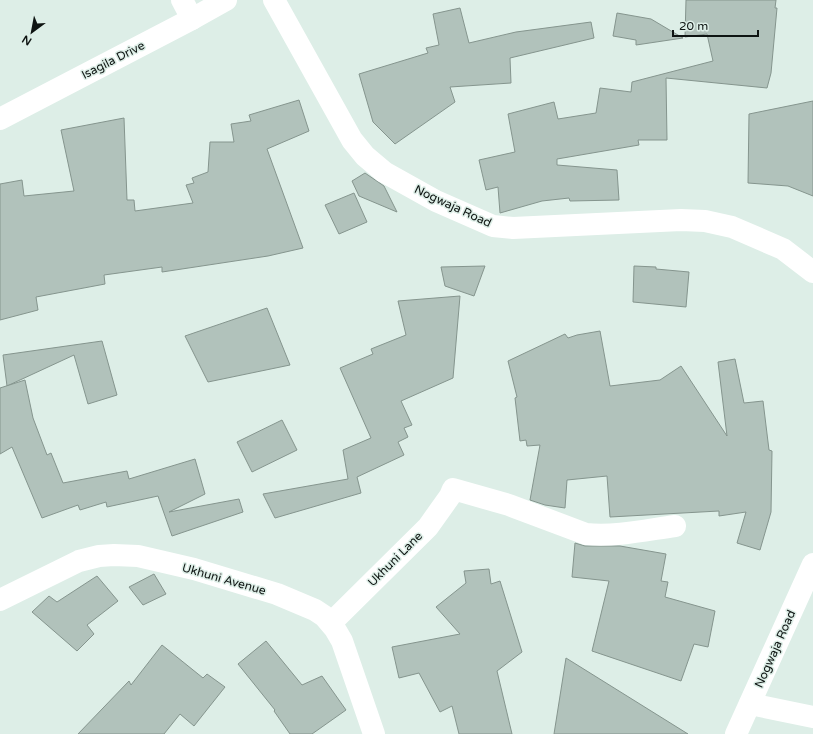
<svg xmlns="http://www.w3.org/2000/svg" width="813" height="734" viewBox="0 0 813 734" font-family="'Varela Round',sans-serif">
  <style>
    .building { fill: #b1c2bb; stroke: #85958e }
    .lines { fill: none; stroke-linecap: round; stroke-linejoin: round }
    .minor { stroke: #fff; stroke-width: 22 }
    .tertiary { stroke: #fff; stroke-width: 22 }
    .labels { text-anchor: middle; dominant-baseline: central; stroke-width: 3; stroke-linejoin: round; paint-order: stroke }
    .street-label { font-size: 12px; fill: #0e1412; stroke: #ddeee7 }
  </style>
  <rect width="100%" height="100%" fill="#ddeee7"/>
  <g class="building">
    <path d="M 686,0 L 776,0 L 775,8 L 777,8 L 771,73 L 767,88 L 666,78 L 667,140 L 638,140 L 639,145 L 557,159 L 557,165 L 617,170 L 619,200 L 570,201 L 569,198 L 542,201 L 500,213 L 498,187 L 486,190 L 479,160 L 515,152 L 508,114 L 554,102 L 558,119 L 596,113 L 600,88 L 631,92 L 632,82 L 713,61 L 707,34 L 685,37 Z"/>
    <path d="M 460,8 L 469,43 L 516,32 L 591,22 L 594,38 L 510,58 L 511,83 L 450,87 L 455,102 L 395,144 L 373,122 L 359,74 L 428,53 L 426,48 L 439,45 L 433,14 Z"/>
    <path d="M 617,13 L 651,19 L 683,38 L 636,45 L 636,40 L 613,36 Z"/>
    <path d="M 299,100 L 309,131 L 267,149 L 303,248 L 268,256 L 162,272 L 162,267 L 104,275 L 105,284 L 36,297 L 38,310 L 0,320 L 0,184 L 22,180 L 24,196 L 74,191 L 61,130 L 124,118 L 127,200 L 134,200 L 135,211 L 193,203 L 186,185 L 194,183 L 192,178 L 208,172 L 210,142 L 234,142 L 231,124 L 251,121 L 249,115 Z"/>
    <path d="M 813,101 L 813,196 L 788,186 L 748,183 L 749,114 Z"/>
    <path d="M 365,173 L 384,186 L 397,212 L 359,196 L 352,181 Z"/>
    <path d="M 354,193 L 367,222 L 339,234 L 325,205 Z"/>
    <path d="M 485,266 L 474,296 L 445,286 L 441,267 Z"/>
    <path d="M 634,266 L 656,267 L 656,269 L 689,272 L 686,307 L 633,302 Z"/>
    <path d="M 460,296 L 453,378 L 401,401 L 412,425 L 404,428 L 408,437 L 398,442 L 404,455 L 357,477 L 361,493 L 275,518 L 263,494 L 348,479 L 343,450 L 371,438 L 340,368 L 373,354 L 371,349 L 406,335 L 398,301 Z"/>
    <path d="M 267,308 L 290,365 L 208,382 L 185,336 Z"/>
    <path d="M 600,331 L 610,386 L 660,380 L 681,366 L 727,436 L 718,362 L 735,359 L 744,403 L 763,401 L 769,450 L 772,451 L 771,512 L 760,550 L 737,543 L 746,512 L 719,516 L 719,511 L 610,517 L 607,476 L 567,480 L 565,508 L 545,505 L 530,500 L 540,445 L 527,446 L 526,440 L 520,441 L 515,398 L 517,397 L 508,361 L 565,334 L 568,338 L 577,335 Z"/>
    <path d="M 102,341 L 117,395 L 88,404 L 74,355 L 7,386 L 3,355 Z"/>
    <path d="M 25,380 L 33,418 L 47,455 L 51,453 L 63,483 L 127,471 L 129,479 L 195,459 L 205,494 L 169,512 L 239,499 L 243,512 L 172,536 L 158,496 L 107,507 L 106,502 L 80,510 L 78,505 L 42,518 L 12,447 L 0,454 L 0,388 Z"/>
    <path d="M 282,420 L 297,450 L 252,472 L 237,442 Z"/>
    <path d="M 575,543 L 585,546 L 620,546 L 666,554 L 661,581 L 668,582 L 665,597 L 715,611 L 708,647 L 694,644 L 681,681 L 592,651 L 609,581 L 572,577 Z"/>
    <path d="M 489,569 L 491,584 L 500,581 L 522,652 L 497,671 L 512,734 L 459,734 L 452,706 L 440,712 L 419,673 L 399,678 L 392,647 L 460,634 L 436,607 L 466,583 L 464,571 Z"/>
    <path d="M 154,574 L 166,594 L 143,605 L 129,587 Z"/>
    <path d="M 97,576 L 118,601 L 87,625 L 94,634 L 77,651 L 32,612 L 49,596 L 57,602 Z"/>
    <path d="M 266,641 L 302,685 L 322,676 L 346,710 L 312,734 L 290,734 L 274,711 L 275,710 L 238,664 Z"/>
    <path d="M 162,645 L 203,678 L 207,674 L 225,687 L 194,726 L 180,714 L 164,734 L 78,734 L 129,681 L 131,685 Z"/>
    <path d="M 566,658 L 688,734 L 554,734 Z"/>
  </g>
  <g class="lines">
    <g class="minor">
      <path d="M 182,0 L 192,19"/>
      <path d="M 274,0 L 352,140 L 365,156 L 384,172 L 436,201 L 493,226 L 513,228 L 681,220 L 705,221 L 732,227 L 783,249 L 813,272"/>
      <path d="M 0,600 L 79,561 L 99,556 L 114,555 L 138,556 L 194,569 L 277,594 L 315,610 L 324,616 L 335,629 L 342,641 L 374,734"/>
      <path d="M 331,623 L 428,527 L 450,496 L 453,489 L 509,505 L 586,534 C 615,537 646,530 675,526"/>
      <path d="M 750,704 L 813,717"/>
      <path d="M 736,734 L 813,564"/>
    </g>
    <path class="tertiary" d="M 0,119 L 192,19 L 226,0"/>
  </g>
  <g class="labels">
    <g class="street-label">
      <text transform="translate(113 60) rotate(-27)">Isagila Drive</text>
      <text transform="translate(453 206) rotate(25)">Nogwaja Road</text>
      <text transform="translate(395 559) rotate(-45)">Ukhuni Lane</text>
      <text transform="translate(224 579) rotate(16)">Ukhuni Avenue</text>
      <text transform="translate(775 649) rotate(-66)">Nogwaja Road</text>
    </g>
  </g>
  <g transform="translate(32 32) rotate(212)" stroke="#ddeee7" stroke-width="3" paint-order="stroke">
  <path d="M0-3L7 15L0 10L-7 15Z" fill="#0e1412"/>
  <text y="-6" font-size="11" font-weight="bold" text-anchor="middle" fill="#0e1412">N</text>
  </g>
  <path d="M673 30v6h85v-6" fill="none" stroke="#0e1412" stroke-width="2"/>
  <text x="679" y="30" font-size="12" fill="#0e1412" stroke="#ddeee7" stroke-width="3" paint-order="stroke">20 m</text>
</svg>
